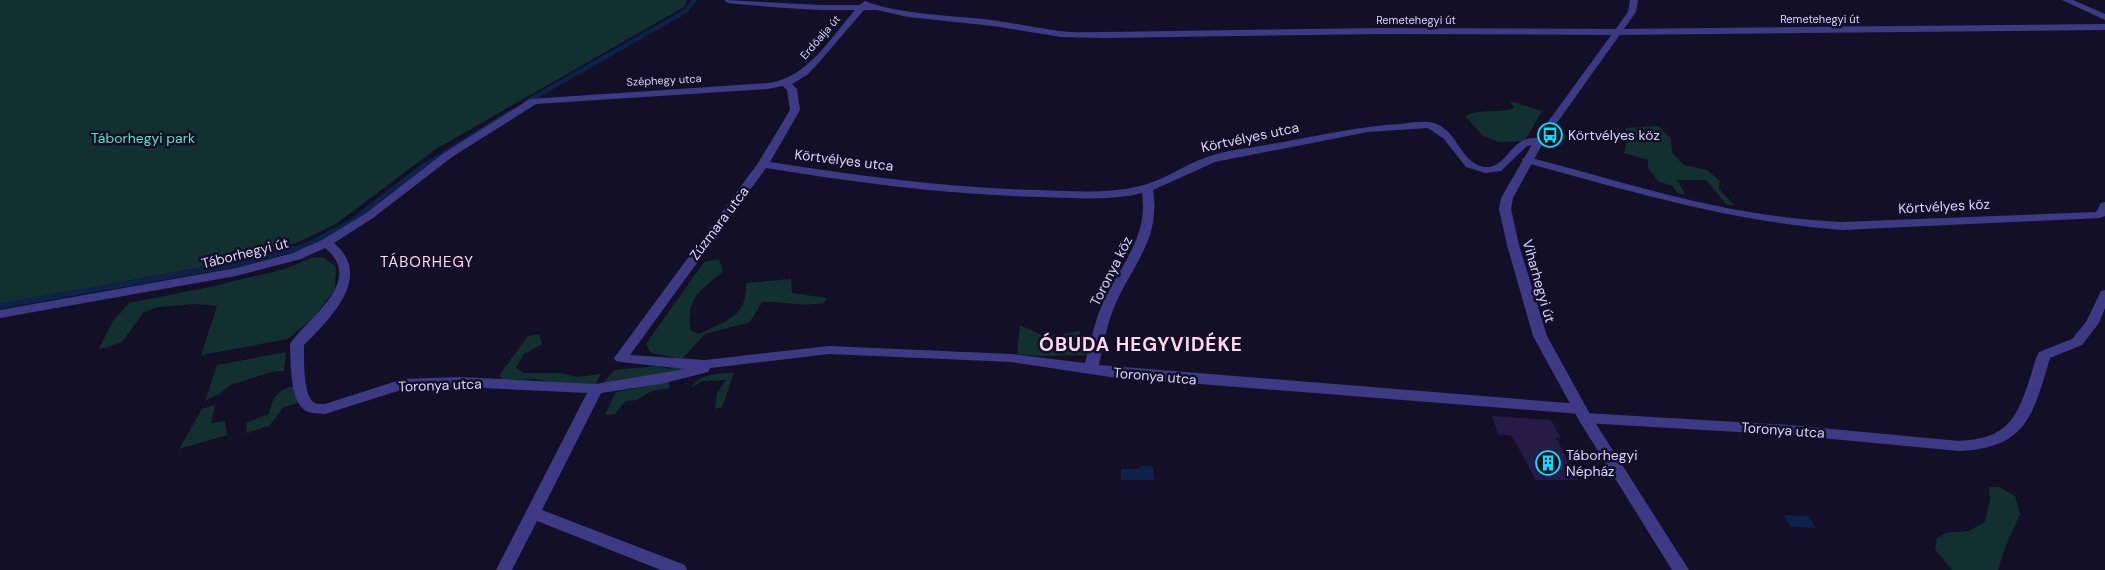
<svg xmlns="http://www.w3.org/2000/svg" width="2105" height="570" viewBox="0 0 2105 570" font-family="'DM Sans',sans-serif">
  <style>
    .green { fill: #12302f }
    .water { fill: #0c2248 }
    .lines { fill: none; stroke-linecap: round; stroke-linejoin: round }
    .stream-far1 { stroke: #0c2248; stroke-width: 4.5 }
    .stream { stroke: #0c2248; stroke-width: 5.5 }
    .building { fill: #241b47 }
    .minor { fill: #3d3a85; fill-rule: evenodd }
    .tertiary { fill: #3d3a85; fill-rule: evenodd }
    .labels { text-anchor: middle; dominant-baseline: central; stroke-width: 5; stroke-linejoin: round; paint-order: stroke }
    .far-street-label { font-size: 11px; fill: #d9d4ff; stroke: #130f26 }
    .poi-label { font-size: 14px; fill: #d9d4ff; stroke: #130f26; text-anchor: start }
    .street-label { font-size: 14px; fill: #d9d4ff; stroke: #130f26 }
    .park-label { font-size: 14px; fill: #5fe0c0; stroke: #130f26 }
    .neighbourhood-label { font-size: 15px; letter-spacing: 1px; fill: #ffd6f0; stroke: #130f26 }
    .district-label { font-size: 19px; font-weight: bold; letter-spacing: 1px; fill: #ffd6f0; stroke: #130f26 }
  </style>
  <rect width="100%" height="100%" fill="#130f26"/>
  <g class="green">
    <path d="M 0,0 L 687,0 L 684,7 L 436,149 L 336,224 L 301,241 L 253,258 L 0,304 Z"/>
    <path d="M 1510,101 L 1542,111 L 1527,137 L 1523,141 L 1499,142 L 1483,136 L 1465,116 C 1483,108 1496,114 1514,108 Z"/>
    <path d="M 1658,126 L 1671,138 L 1672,153 L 1684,165 L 1707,170 L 1720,181 L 1719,189 L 1735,206 L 1726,204 L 1706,180 L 1677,180 L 1685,194 L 1679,194 L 1672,186 L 1659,182 L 1648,168 L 1648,160 L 1624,153 L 1628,135 L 1625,128 Z"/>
    <path d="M 323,257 L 336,267 L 335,289 L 314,317 L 288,339 L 201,355 L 217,306 L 196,304 L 158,307 L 144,312 L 122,342 L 98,350 L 113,321 L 129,303 L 225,284 L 225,283 L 285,269 L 311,258 Z"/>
    <path d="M 719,259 L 723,272 C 698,292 687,297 690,330 L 699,334 C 725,321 748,317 746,283 L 791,279 L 792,293 L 827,298 L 824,303 C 802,307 785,301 762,302 L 750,322 L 705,334 L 682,359 L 651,353 L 646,344 L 704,262 Z"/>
    <path d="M 1020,325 L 1046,337 L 1080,331 L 1079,345 L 1089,346 L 1087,355 L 1040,356 L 1017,354 Z"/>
    <path d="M 539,334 L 542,344 L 524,354 L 516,368 L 524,373 L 560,373 L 578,377 L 601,374 L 596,384 L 576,385 L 533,379 L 501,380 L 500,374 L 528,336 Z"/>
    <path d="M 286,352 L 284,371 L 272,372 L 230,385 L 219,394 L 205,401 L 217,365 Z"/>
    <path d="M 658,366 L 668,369 L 681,367 L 685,369 L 602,384 L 615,370 Z"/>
    <path d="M 734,373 L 722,407 L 715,409 L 717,393 L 726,380 L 702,381 L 691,388 C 698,374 719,373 734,373 Z"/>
    <path d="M 669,382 L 669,388 L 652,391 L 636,400 L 627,401 L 623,404 L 615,414 L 605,415 L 616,392 Z"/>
    <path d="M 294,386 L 298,403 L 284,407 L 269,426 L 247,433 L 246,423 L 269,414 C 273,398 276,390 294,386 Z"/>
    <path d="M 215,405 L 211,423 L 225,421 L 227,435 L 179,449 L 202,409 Z"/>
    <path d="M 1989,487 L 1999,487 L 2015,496 L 2020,514 L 2005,548 L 1998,570 L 1952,570 L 1935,549 L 1937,538 L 1946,533 L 1969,531 L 1985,522 L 1990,499 Z"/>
  </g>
  <g class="water">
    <path d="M 1141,466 L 1153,466 L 1154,480 L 1121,480 L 1121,469 L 1140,469 Z"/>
    <path d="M 1784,515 L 1809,516 L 1816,528 L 1791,527 Z"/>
  </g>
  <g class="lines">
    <g class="stream-far1">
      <path d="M 526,102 L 686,11 L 694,0"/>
      <path d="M 448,151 L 512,111"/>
    </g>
    <path class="stream" d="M 0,306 L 244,263 L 308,245 L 351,222 L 424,166 L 450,150"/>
  </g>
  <path class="building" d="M 1492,416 L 1551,420 L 1561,438 L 1556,438 L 1578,480 L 1536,480 L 1512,436 L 1498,434 Z"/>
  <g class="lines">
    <g class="minor">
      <path d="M 724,0 L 821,5 L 860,5 L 865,1 C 901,15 951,15 991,20 C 1014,23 1037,28 1059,31 C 1074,33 1090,32 1105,32 L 1382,28 L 1618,29 L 2105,24 L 2105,30 L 1618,35 L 1382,34 L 1105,38 L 1061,37 L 993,26 L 908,17 L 877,10 L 864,10 L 815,67 L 807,75 L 792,84 L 797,89 L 800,110 L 770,162 C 859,176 948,188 1038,190 C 1070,191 1104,194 1136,187 C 1162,182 1183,165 1207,157 C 1231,149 1258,147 1283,142 C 1322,135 1361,126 1400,124 C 1410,123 1420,121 1429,122 C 1457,125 1459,163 1484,167 C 1509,170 1510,131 1543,139 L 1544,141 L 1543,143 L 1527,146 L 1501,171 L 1485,173 L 1466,167 L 1444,139 L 1428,128 L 1368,132 L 1215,162 L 1153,190 C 1161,238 1133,264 1115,305 C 1107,324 1103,345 1099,365 L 1580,404 L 1585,405 L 1587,409 L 1585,413 L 1580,414 L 1110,377 L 1011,362 L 829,354 L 710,368 L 708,372 L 661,384 L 601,393 L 542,510 L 685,565 L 687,570 L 661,570 L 537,521 L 512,570 L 496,570 L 587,393 L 460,387 L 404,389 L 325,414 C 318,413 312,414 306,411 C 289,401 291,361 290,344 C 308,317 366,281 325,248 L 301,259 L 236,276 L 0,318 L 0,310 L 236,268 L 293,253 L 322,240 L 365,214 L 444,153 L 530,99 L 768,83 C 808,78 830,38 855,10 C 812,11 770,7 728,3 ZM 783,86 L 787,90 L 790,110 L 758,163 L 614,358 L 616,361 L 621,362 L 685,369 L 596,384 L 460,377 L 403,379 L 325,404 C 321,404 316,404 313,402 C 303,393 304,358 304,345 C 330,319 374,276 334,243 L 373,218 L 452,157 L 536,104 L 768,89 ZM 766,168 C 858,183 950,195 1043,197 C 1076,198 1110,201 1142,193 C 1149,238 1118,268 1101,307 C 1094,325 1090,344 1085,363 L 1011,354 L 829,346 L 705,360 L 630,355 Z"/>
      <path d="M 2062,0 L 2073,0 L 2105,14 L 2105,20 Z"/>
      <path d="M 1527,157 C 1592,173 1656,194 1722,207 C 1761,215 1801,220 1842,222 L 2096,212 L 2101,203 L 2105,202 L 2105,216 L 2100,218 L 1842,230 C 1732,222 1629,191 1523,162 L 1522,160 L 1523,158 Z"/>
      <path d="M 2105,290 L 2105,308 L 2099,323 L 2082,345 L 2050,358 C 2033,415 2027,448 1959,451 L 1790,435 L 1585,423 L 1580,422 L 1578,418 L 1580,414 L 1585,413 L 1790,425 L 1959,441 C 2007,438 2016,421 2030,378 C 2033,369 2035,359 2039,352 L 2072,339 L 2086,322 L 2101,291 Z"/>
    </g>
    <path class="tertiary" d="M 1630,0 L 1638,0 L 1636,12 L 1544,141 L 1513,198 L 1511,209 L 1519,245 L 1547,336 L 1591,416 L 1689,570 L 1672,570 L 1580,422 L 1533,336 L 1507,245 L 1499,209 L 1501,198 L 1534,141 L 1628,12 Z"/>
  </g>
  <defs>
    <g id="bus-ring" transform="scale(1.25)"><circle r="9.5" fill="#130f26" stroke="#00e5ff" stroke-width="1.5"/><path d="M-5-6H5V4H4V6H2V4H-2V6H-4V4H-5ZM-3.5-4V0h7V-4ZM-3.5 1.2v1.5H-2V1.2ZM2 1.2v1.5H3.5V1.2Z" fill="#00e5ff"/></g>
    <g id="building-ring" transform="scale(1.25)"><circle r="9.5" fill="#130f26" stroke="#00e5ff" stroke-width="1.5"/><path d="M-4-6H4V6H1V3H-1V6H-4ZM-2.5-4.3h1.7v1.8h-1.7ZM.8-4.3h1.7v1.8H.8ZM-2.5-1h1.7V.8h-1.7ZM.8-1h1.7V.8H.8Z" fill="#00e5ff"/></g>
  </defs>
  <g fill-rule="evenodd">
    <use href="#bus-ring" x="1550" y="135"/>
    <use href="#building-ring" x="1548" y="463"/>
  </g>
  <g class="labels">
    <g class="far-street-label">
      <text x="1820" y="19">Remetehegyi út</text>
      <text x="1416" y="20">Remetehegyi út</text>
      <text transform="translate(820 37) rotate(-49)">Erdőalja út</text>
      <text transform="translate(664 80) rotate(-3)">Széphegy utca</text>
    </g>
    <g class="poi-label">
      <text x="1568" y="135">Körtvélyes köz</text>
      <text x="1566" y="455">Táborhegyi<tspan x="1566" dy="16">Népház</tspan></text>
    </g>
    <g class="street-label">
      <text transform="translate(1250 137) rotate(-12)">Körtvélyes utca</text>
      <text transform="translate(844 160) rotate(7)">Körtvélyes utca</text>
      <text transform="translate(1944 206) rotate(-3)">Körtvélyes köz</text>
      <text transform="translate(719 223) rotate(-53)">Zúzmara utca</text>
      <text transform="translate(245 253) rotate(-14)">Táborhegyi út</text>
      <text transform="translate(1111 271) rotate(-63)">Toronya köz</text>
      <text transform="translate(1539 281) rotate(74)">Viharhegyi út</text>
      <text transform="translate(1155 376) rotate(5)">Toronya utca</text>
      <text transform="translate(440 385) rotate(-2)">Toronya utca</text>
      <text transform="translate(1783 430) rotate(4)">Toronya utca</text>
    </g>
    <g class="park-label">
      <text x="143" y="138">Táborhegyi park</text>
    </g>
    <g class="neighbourhood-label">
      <text x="427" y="262">TÁBORHEGY</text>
    </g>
    <g class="district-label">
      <text x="1141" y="344">ÓBUDA HEGYVIDÉKE</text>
    </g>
  </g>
</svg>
